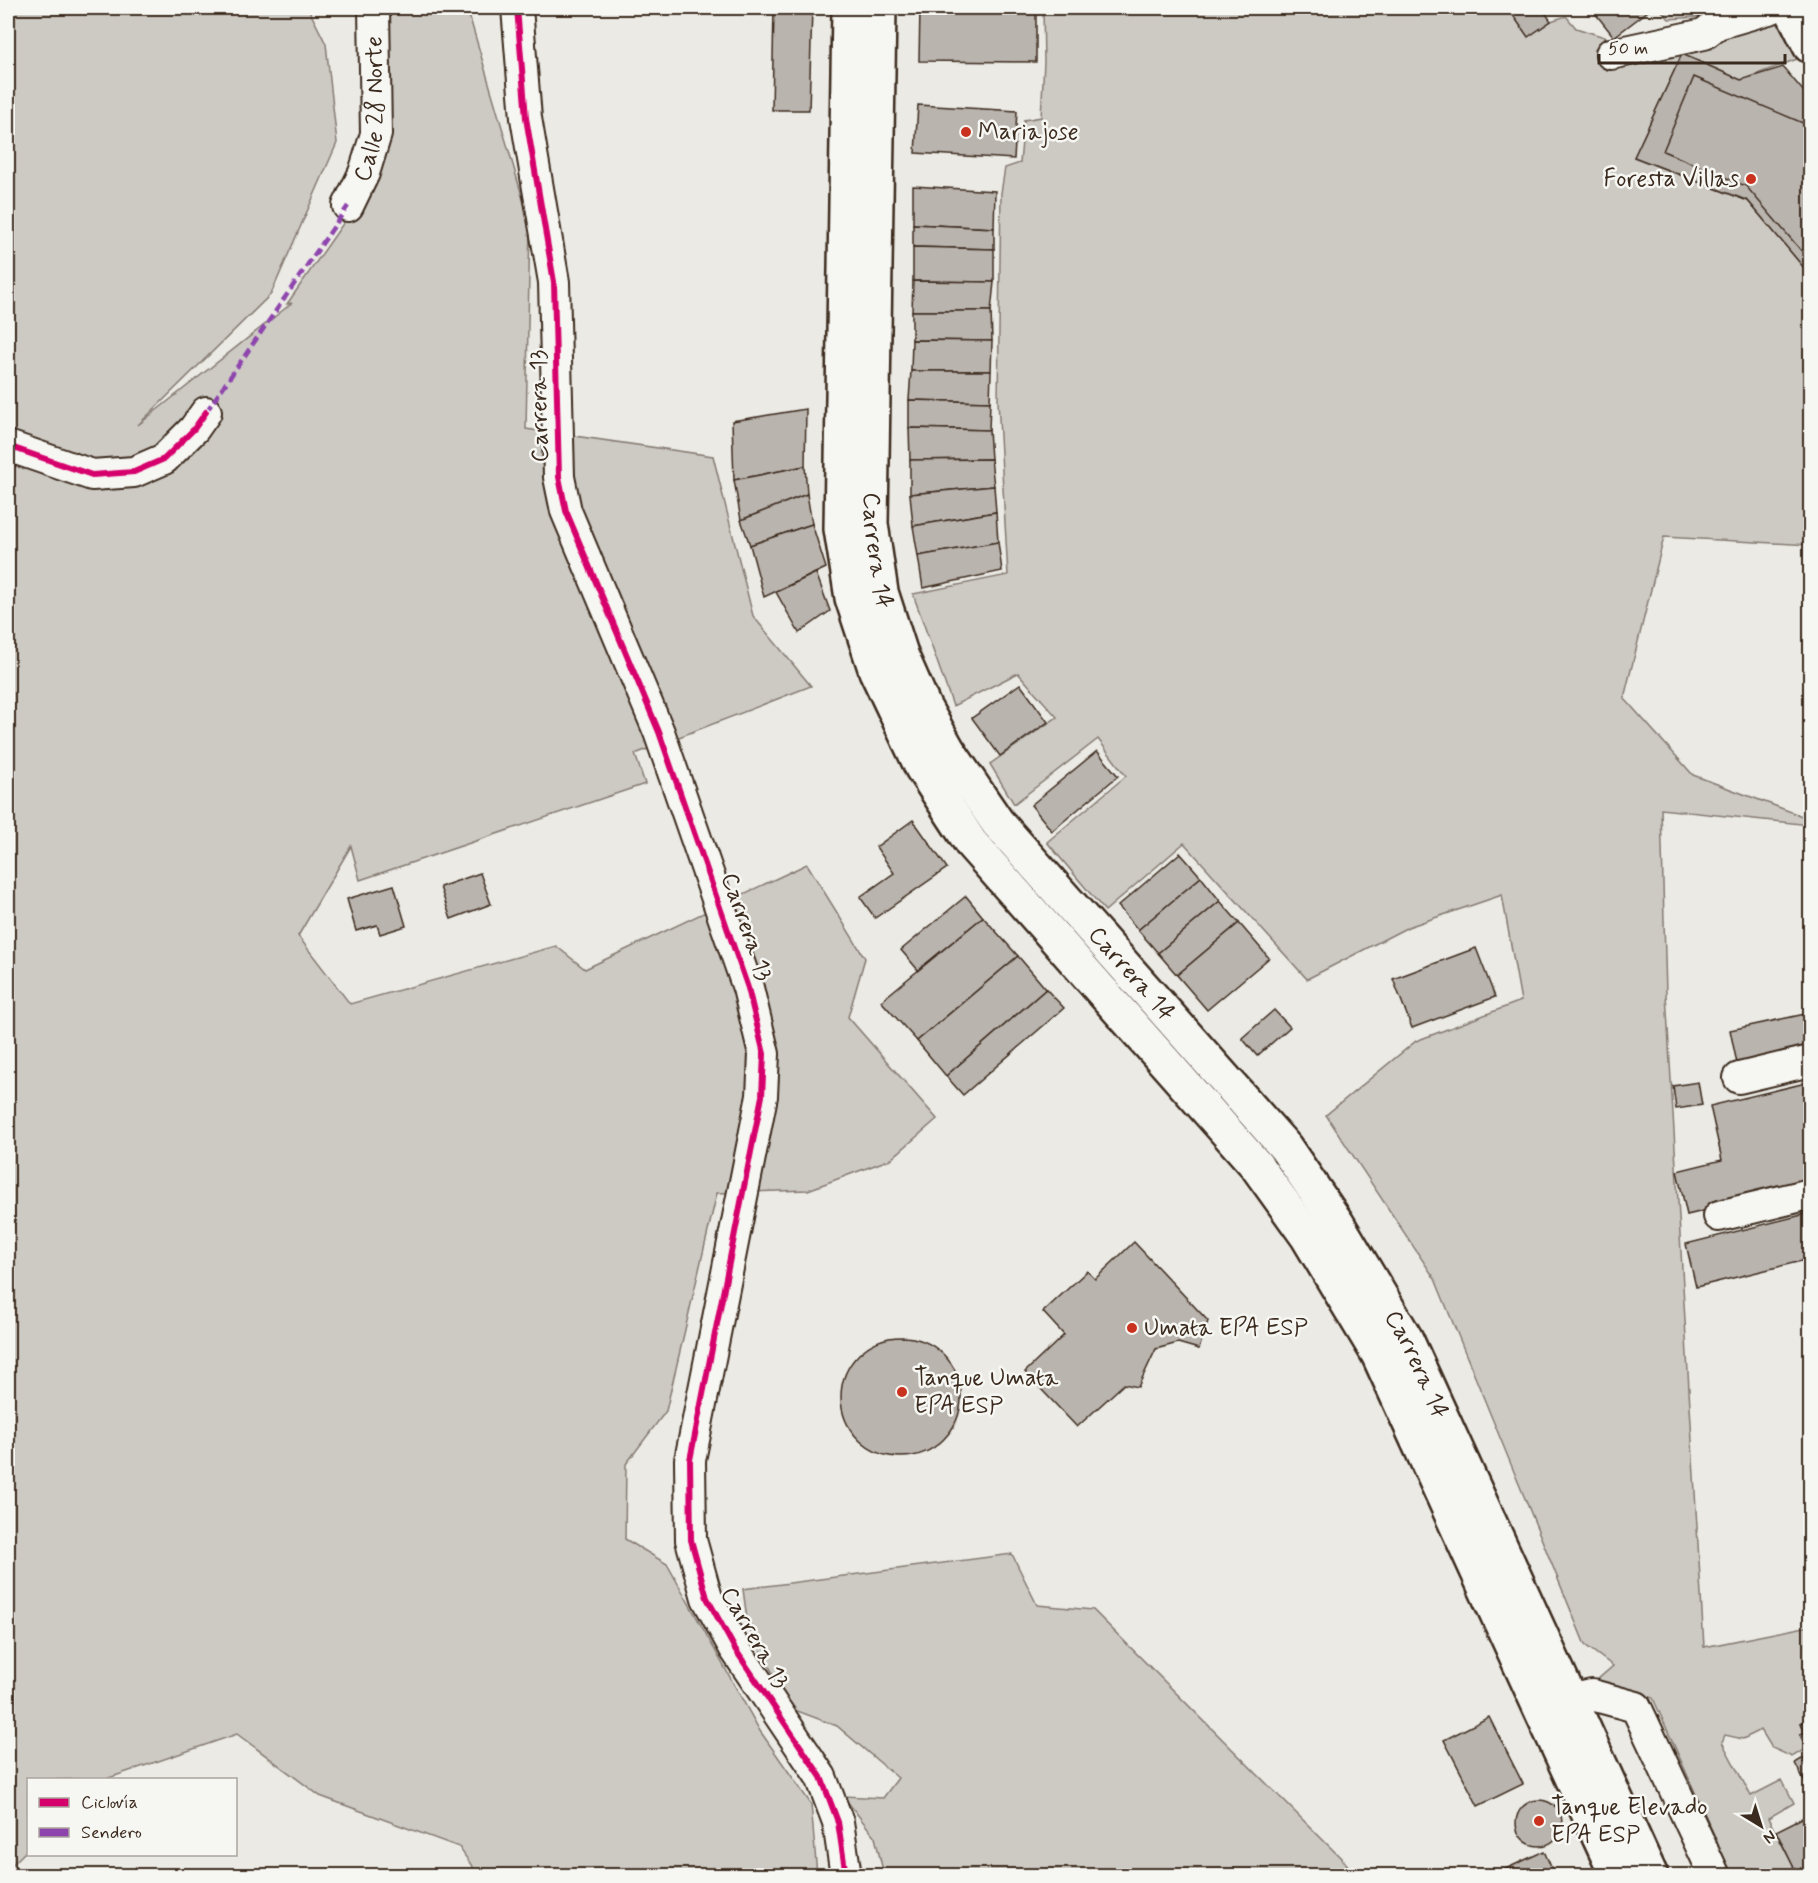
<svg xmlns="http://www.w3.org/2000/svg" width="1818" height="1883" viewBox="0 0 1818 1883" font-family="Mynerve,sans-serif">
  <style>
    .green { fill: #cdcac4; stroke: #847a71; stroke-width: 1.5 }
    .building { fill: #bab4ae; stroke: #3b2a1e; stroke-width: 1.5 }
    .lines { fill: none; stroke-linecap: round; stroke-linejoin: round }
    .minor-casing { stroke: #3b2a1e; stroke-width: 34 }
    .major-casing { stroke: #3b2a1e; stroke-width: 38 }
    .minor { stroke: #f6f6f2; stroke-width: 30 }
    .major { stroke: #f6f6f2; stroke-width: 33 }
    .quiet { stroke: #8e44ad; stroke-width: 4.5; stroke-dasharray: 9 4.5; stroke-linecap: butt }
    .cycleway-casing { stroke: #f6f6f2; stroke-width: 10 }
    .cycleway { stroke: #d6006c; stroke-width: 6 }
    .poi-dot { fill: #c8321e; stroke: #f6f6f2; stroke-width: 2 }
    .labels { text-anchor: middle; dominant-baseline: central; stroke-width: 5; stroke-linejoin: round; paint-order: stroke }
    .street-label { font-size: 24px; fill: #3b2a1e; stroke: #f6f6f2 }
    .poi-label { font-size: 24px; fill: #3b2a1e; stroke: #f6f6f2; text-anchor: start }
  </style>
  <rect width="100%" height="100%" fill="#ebeae5"/>
  <filter id="ink" filterUnits="userSpaceOnUse"><feTurbulence type="fractalNoise" baseFrequency=".0167" numOctaves="2"/><feDisplacementMap in="SourceGraphic" scale="12" xChannelSelector="R" yChannelSelector="G"/><feConvolveMatrix kernelMatrix="1 2 1 2 8 2 1 2 1" color-interpolation-filters="sRGB"/></filter>
  <g filter="url(#ink)">
    <g class="green">
      <path d="M 8,8 L 308,8 L 326,44 L 337,143 L 271,294 L 138,425 L 292,303 L 287,304 L 379,172 L 389,38 L 389,8 L 467,8 L 530,223 L 526,429 L 713,456 L 753,616 L 811,686 L 635,754 L 645,784 L 360,880 L 351,846 L 298,936 L 350,1004 L 556,946 L 585,969 L 807,864 L 865,958 L 848,1017 L 937,1119 L 891,1159 L 808,1190 L 717,1193 L 666,1411 L 626,1464 L 625,1539 L 667,1564 L 760,1731 L 811,1804 L 817,1875 L 478,1875 L 459,1847 L 320,1796 L 237,1734 L 106,1779 L 28,1780 L 28,1849 L 8,1869 Z"/>
      <path d="M 1043,8 L 1508,8 L 1528,36 L 1551,21 L 1566,16 L 1576,28 L 1639,48 L 1775,18 L 1797,59 L 1741,80 L 1682,54 L 1634,157 L 1748,201 L 1810,275 L 1810,545 L 1664,537 L 1624,698 L 1693,775 L 1810,819 L 1810,825 L 1661,809 L 1666,994 L 1704,1647 L 1810,1626 L 1810,1709 L 1806,1712 L 1810,1719 L 1801,1723 L 1805,1732 L 1800,1735 L 1807,1748 L 1792,1757 L 1772,1748 L 1761,1730 L 1743,1739 L 1725,1735 L 1722,1742 L 1751,1796 L 1782,1780 L 1794,1803 L 1768,1818 L 1798,1875 L 1732,1875 L 1653,1698 L 1597,1680 L 1613,1666 L 1585,1645 L 1435,1279 L 1326,1115 L 1416,1041 L 1521,1001 L 1502,895 L 1408,927 L 1307,979 L 1184,843 L 1105,911 L 1047,842 L 1126,776 L 1098,739 L 1014,804 L 990,764 L 1057,717 L 1018,673 L 953,706 L 913,594 L 1008,575 L 998,401 L 1001,193 L 1005,168 L 1020,163 L 1024,120 L 1041,117 L 1044,62 Z"/>
      <path d="M 1659,8 L 1704,8 L 1711,16 L 1669,19 Z"/>
      <path d="M 1012,1554 L 1037,1605 L 1093,1610 L 1345,1862 L 1355,1875 L 884,1875 L 875,1837 L 843,1796 L 883,1798 L 898,1778 L 837,1726 L 792,1709 L 748,1627 L 743,1589 Z"/>
    </g>
    <g class="building">
      <path d="M 774,8 L 812,8 L 809,110 L 772,110 Z"/>
      <path d="M 920,8 L 1036,8 L 1036,62 L 919,61 Z"/>
      <path d="M 1508,8 L 1542,8 L 1551,21 L 1528,37 Z"/>
      <path d="M 1591,8 L 1652,8 L 1614,37 Z"/>
      <path d="M 1682,54 L 1741,80 L 1783,67 L 1810,99 L 1810,275 L 1748,201 L 1634,157 Z"/>
      <path d="M 1694,77 L 1810,126 L 1810,261 L 1746,186 L 1663,151 Z"/>
      <path d="M 918,105 L 1017,111 L 1014,159 L 915,153 Z"/>
      <path d="M 913,186 L 995,191 L 994,228 L 913,224 Z"/>
      <path d="M 913,224 L 994,228 L 994,249 L 913,247 Z"/>
      <path d="M 913,247 L 994,249 L 994,282 L 913,281 Z"/>
      <path d="M 913,281 L 994,282 L 991,311 L 912,311 Z"/>
      <path d="M 912,311 L 991,311 L 992,341 L 912,340 Z"/>
      <path d="M 912,340 L 992,341 L 991,371 L 911,371 Z"/>
      <path d="M 911,371 L 991,371 L 990,402 L 909,400 Z"/>
      <path d="M 909,400 L 990,402 L 989,430 L 909,428 Z"/>
      <path d="M 806,409 L 805,466 L 734,480 L 732,421 Z"/>
      <path d="M 909,428 L 989,430 L 991,459 L 910,460 Z"/>
      <path d="M 991,459 L 994,486 L 910,494 L 910,460 Z"/>
      <path d="M 805,466 L 807,494 L 741,520 L 734,480 Z"/>
      <path d="M 994,486 L 996,512 L 913,526 L 910,494 Z"/>
      <path d="M 807,494 L 812,524 L 750,545 L 741,520 Z"/>
      <path d="M 996,512 L 998,542 L 918,556 L 913,526 Z"/>
      <path d="M 812,524 L 826,568 L 764,597 L 750,545 Z"/>
      <path d="M 998,542 L 1002,571 L 923,588 L 918,556 Z"/>
      <path d="M 816,573 L 830,611 L 799,633 L 776,592 Z"/>
      <path d="M 1020,684 L 1048,722 L 1000,756 L 972,718 Z"/>
      <path d="M 1097,751 L 1118,776 L 1052,831 L 1031,805 Z"/>
      <path d="M 913,820 L 947,868 L 875,918 L 860,897 L 894,873 L 876,847 Z"/>
      <path d="M 1180,853 L 1201,877 L 1138,930 L 1118,906 Z"/>
      <path d="M 480,873 L 491,904 L 451,919 L 440,887 Z"/>
      <path d="M 1201,877 L 1220,901 L 1158,953 L 1138,930 Z"/>
      <path d="M 394,885 L 406,926 L 380,934 L 377,925 L 356,931 L 347,899 Z"/>
      <path d="M 966,896 L 983,917 L 918,970 L 901,950 Z"/>
      <path d="M 1220,901 L 1239,923 L 1177,975 L 1158,953 Z"/>
      <path d="M 983,917 L 1018,956 L 917,1041 L 881,1001 Z"/>
      <path d="M 1239,923 L 1269,958 L 1207,1010 L 1177,975 Z"/>
      <path d="M 1476,948 L 1495,997 L 1412,1028 L 1393,979 Z"/>
      <path d="M 1018,956 L 1046,989 L 946,1076 L 917,1041 Z"/>
      <path d="M 1046,989 L 1064,1008 L 963,1095 L 946,1076 Z"/>
      <path d="M 1274,1010 L 1290,1027 L 1257,1056 L 1242,1038 Z"/>
      <path d="M 1810,1013 L 1810,1057 L 1739,1073 L 1730,1030 Z"/>
      <path d="M 1698,1082 L 1702,1105 L 1676,1109 L 1673,1086 Z"/>
      <path d="M 1810,1082 L 1810,1185 L 1687,1215 L 1677,1171 L 1722,1160 L 1710,1106 Z"/>
      <path d="M 1810,1213 L 1810,1259 L 1696,1287 L 1686,1244 Z"/>
      <path d="M 1134,1242 L 1208,1321 L 1199,1349 L 1178,1343 L 1156,1349 L 1138,1387 L 1124,1384 L 1077,1427 L 1025,1372 L 1064,1335 L 1043,1312 L 1087,1271 L 1095,1279 Z"/>
      <circle cx="901" cy="1397" r="60"/>
      <path d="M 1489,1717 L 1523,1784 L 1478,1806 L 1444,1740 Z"/>
      <path d="M 1810,1719 L 1810,1754 L 1800,1735 L 1805,1732 L 1801,1723 Z"/>
      <path d="M 1810,1754 L 1810,1793 L 1795,1763 Z"/>
      <circle cx="1539" cy="1823" r="23"/>
      <path d="M 1810,1814 L 1810,1876 L 1798,1876 L 1776,1831 Z"/>
      <path d="M 1544,1851 L 1555,1876 L 1498,1876 L 1497,1873 Z"/>
    </g>
    <g class="lines">
      <g class="minor-casing">
        <g id="minor">
          <path d="M 517,8 L 526,118 L 554,282 L 559,477 L 566,511 L 659,732 L 748,988 L 764,1054 L 762,1096 L 690,1460 L 691,1540 L 707,1598 L 735,1649 L 821,1777 L 838,1822 L 846,1876"/>
          <path d="M 1611,54 L 1704,34 L 1717,24 L 1772,8"/>
          <path id="s1" d="M 348,206 L 364,173 L 376,134 L 374,8"/>
          <path d="M 8,446 L 92,475 L 134,472 L 164,459 L 194,429 L 206,412"/>
          <path d="M 1739,1078 L 1810,1061"/>
          <path d="M 1719,1216 L 1810,1194"/>
          <path d="M 1570,1700 L 1592,1695 L 1636,1707 L 1715,1876"/>
        </g>
      </g>
      <g class="major-casing">
        <g id="major">
          <path d="M 849,8 L 841,529 L 852,598 L 876,671 L 922,768 L 971,843 L 1256,1165 L 1307,1236 L 1378,1354 L 1617,1876"/>
          <path id="s2" d="M 879,8 L 871,524 L 881,592 L 902,657 L 924,707 L 948,750 L 997,822 L 1285,1147 L 1337,1223 L 1406,1339 L 1651,1876"/>
          <path d="M 1791,8 L 1810,46"/>
        </g>
      </g>
      <use href="#minor" class="minor"/>
      <use href="#major" class="major"/>
      <path class="quiet" d="M 206,412 L 348,206"/>
      <g class="cycleway-casing">
        <g id="cycleway">
          <path d="M 517,8 L 526,118 L 554,282 L 559,477 L 566,511 L 659,732 L 748,988 L 764,1054 L 762,1096 L 690,1460 L 691,1540 L 707,1598 L 735,1649 L 821,1777 L 838,1822 L 846,1876"/>
          <path d="M 8,446 L 92,475 L 134,472 L 164,459 L 194,429 L 206,412"/>
        </g>
      </g>
      <use href="#cycleway" class="cycleway"/>
    </g>
  </g>
  <g class="poi-dot">
    <circle cx="966" cy="132" r="6"/>
    <circle cx="1751" cy="179" r="6"/>
    <circle cx="1132" cy="1328" r="6"/>
    <circle cx="902" cy="1392" r="6"/>
    <circle cx="1539" cy="1821" r="6"/>
  </g>
  <g class="labels">
    <g class="street-label">
      <text stroke="none"><textPath href="#s1" startOffset="102">Calle 28 Norte</textPath></text>
      <text transform="translate(540 406) rotate(-91)">Carrera 13</text>
      <text stroke="none"><textPath href="#s2" startOffset="543">Carrera 14</textPath></text>
      <text transform="translate(746 927) rotate(71)">Carrera 13</text>
      <text stroke="none"><textPath href="#s2" startOffset="1047">Carrera 14</textPath></text>
      <text stroke="none"><textPath href="#s2" startOffset="1533">Carrera 14</textPath></text>
      <text transform="translate(754 1638) rotate(60)">Carrera 13</text>
    </g>
    <g class="poi-label">
      <text x="978" y="132">Mariajose</text>
      <text x="1739" y="179" text-anchor="end">Foresta Villas</text>
      <text x="1144" y="1328">Umata EPA ESP</text>
      <text x="914" y="1378">Tanque Umata<tspan x="914" dy="28">EPA ESP</tspan></text>
      <text x="1551" y="1807">Tanque Elevado<tspan x="1551" dy="28">EPA ESP</tspan></text>
    </g>
  </g>
  <rect width="1818" height="1883" fill="none" stroke="#f6f6f2" stroke-width="30"/>
  <rect x="15" y="15" width="1788" height="1853" fill="none" stroke="#3b2a1e" stroke-width="2" filter="url(#ink)"/>
  <rect x="27" y="1778" width="210" height="78" fill="#f6f6f2" stroke="#aba49d" stroke-width="1.5"/>
  <rect x="39" y="1798" width="30" height="9" fill="#d6006c" stroke="#aba49d" stroke-width="1.5"/>
  <text x="81" y="1808" font-size="18" fill="#3b2a1e">Ciclovía</text>
  <rect x="39" y="1828" width="30" height="9" fill="#8e44ad" stroke="#aba49d" stroke-width="1.5"/>
  <text x="81" y="1838" font-size="18" fill="#3b2a1e">Sendero</text>
  <g transform="translate(1761 1826) rotate(142)" stroke="#f6f6f2" stroke-width="4.5" paint-order="stroke">
  <path d="M0-4.5L10 22L0 15L-10 22Z" fill="#3b2a1e"/>
  <text y="-9" font-size="16" font-weight="bold" text-anchor="middle" fill="#3b2a1e">N</text>
  </g>
  <path d="M1599 54v9h186v-9" fill="none" stroke="#3b2a1e" stroke-width="3"/>
  <text x="1608" y="54" font-size="18" fill="#3b2a1e" stroke="#f6f6f2" stroke-width="4.5" paint-order="stroke">50 m</text>
</svg>
